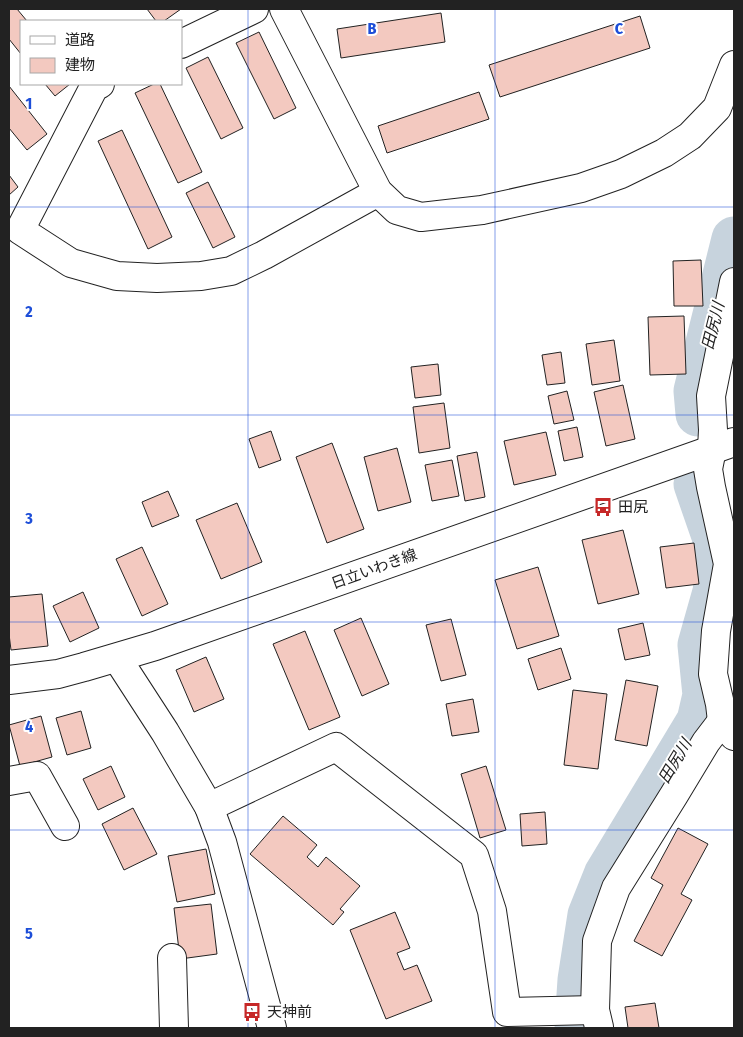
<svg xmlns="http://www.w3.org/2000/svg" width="743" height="1037" viewBox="0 0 743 1037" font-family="'Fira Sans Condensed','Noto Sans JP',sans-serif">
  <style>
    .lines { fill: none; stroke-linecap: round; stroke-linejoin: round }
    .river { stroke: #c7d3dd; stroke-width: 45 }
    .building { fill: #f3c9c0; stroke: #222 }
    .minor-casing { stroke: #222; stroke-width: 30 }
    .major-casing { stroke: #222; stroke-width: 30 }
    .minor { stroke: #fff; stroke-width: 28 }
    .major { stroke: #fff; stroke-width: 28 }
    .grid { fill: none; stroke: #1d4ed8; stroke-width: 1; stroke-opacity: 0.55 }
    .labels { text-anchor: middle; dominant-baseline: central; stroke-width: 4; stroke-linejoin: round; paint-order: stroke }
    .poi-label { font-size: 15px; fill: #222; stroke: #fff; text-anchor: start }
    .street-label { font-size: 15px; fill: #222; stroke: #fff }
    .water-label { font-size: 16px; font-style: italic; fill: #222; stroke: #fff }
    .grid-label { font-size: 16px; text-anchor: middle; font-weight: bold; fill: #1d4ed8; stroke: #fff; stroke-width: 4; stroke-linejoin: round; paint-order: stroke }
  </style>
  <rect width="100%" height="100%" fill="#fff"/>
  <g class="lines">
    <g class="river">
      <path d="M 698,414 L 696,391 L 734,239"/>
      <path d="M 578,1028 L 577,1025 L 580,980 L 590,915 L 606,875 L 699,721 L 705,695 L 700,645 L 715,592 L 718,565 L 714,536 L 696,484"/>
    </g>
  </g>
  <g class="building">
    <path d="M 9,9 L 17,9 L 27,21 L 21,21 L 21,54 L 9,39 Z"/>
    <path d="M 147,9 L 181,9 L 164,21 L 156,21 Z"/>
    <path d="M 441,13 L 445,42 L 341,58 L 337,29 Z"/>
    <path d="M 640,16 L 650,48 L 500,97 L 489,65 Z"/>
    <path d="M 259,32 L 296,108 L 274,119 L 236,43 Z"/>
    <path d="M 208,57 L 243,128 L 221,139 L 186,68 Z"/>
    <path d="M 45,84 L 70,84 L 55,96 Z"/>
    <path d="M 154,84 L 160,84 L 202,172 L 178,183 L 135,93 Z"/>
    <path d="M 9,86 L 47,134 L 27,150 L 9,128 Z"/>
    <path d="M 479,92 L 489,119 L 387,153 L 378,126 Z"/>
    <path d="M 122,130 L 172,237 L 148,249 L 98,141 Z"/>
    <path d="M 9,175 L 18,187 L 9,195 Z"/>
    <path d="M 208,182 L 235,237 L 213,248 L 186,193 Z"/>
    <path d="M 701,260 L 703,306 L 674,306 L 673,261 Z"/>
    <path d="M 684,316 L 686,374 L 650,375 L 648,317 Z"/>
    <path d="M 614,340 L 620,381 L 592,385 L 586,344 Z"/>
    <path d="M 561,352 L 565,383 L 547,385 L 542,355 Z"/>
    <path d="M 438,364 L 441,395 L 415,398 L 411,367 Z"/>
    <path d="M 623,385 L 635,439 L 606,446 L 594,392 Z"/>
    <path d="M 567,391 L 574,420 L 554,424 L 548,396 Z"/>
    <path d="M 444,403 L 450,448 L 419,453 L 413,407 Z"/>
    <path d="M 577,427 L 583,457 L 564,461 L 558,431 Z"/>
    <path d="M 271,431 L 281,460 L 259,468 L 249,439 Z"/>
    <path d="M 546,432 L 556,475 L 514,485 L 504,441 Z"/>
    <path d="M 332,443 L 364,529 L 327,543 L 296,457 Z"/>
    <path d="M 397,448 L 411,502 L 378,511 L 364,457 Z"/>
    <path d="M 477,452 L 485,497 L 465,501 L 457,456 Z"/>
    <path d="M 452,460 L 459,496 L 432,501 L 425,465 Z"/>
    <path d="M 168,491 L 179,516 L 152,527 L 142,502 Z"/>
    <path d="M 237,503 L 262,562 L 221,579 L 196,520 Z"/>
    <path d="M 623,530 L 639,594 L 598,604 L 582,540 Z"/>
    <path d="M 694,543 L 699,584 L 666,588 L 660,547 Z"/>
    <path d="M 142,547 L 168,604 L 142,616 L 116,559 Z"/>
    <path d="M 538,567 L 559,636 L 517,649 L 495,580 Z"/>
    <path d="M 83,592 L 99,628 L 70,642 L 53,606 Z"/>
    <path d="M 42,594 L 48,646 L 11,650 L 9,634 L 9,597 Z"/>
    <path d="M 361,618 L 389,684 L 362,696 L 334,630 Z"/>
    <path d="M 451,619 L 466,675 L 441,681 L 426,625 Z"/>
    <path d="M 643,623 L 650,655 L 625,660 L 618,629 Z"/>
    <path d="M 305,631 L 340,717 L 309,730 L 273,644 Z"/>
    <path d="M 561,648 L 571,679 L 538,690 L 528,659 Z"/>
    <path d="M 206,657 L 224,699 L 194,712 L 176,670 Z"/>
    <path d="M 626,680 L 658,686 L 647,746 L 615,740 Z"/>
    <path d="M 573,690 L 607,694 L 598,769 L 564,765 Z"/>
    <path d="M 473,699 L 479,732 L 452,736 L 446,704 Z"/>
    <path d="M 81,711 L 91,748 L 67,755 L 56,718 Z"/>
    <path d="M 41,716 L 52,757 L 20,766 L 9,725 Z"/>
    <path d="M 111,766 L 125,797 L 98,810 L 83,779 Z"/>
    <path d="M 486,766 L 506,830 L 480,838 L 461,774 Z"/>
    <path d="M 133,808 L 157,854 L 124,870 L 102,824 Z"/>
    <path d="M 545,812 L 547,844 L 522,846 L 520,814 Z"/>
    <path d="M 283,816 L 317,845 L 307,857 L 318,867 L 326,857 L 360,886 L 340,909 L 344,912 L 333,925 L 250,854 Z"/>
    <path d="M 678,828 L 708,844 L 681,894 L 692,900 L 662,956 L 634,941 L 663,885 L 651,878 Z"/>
    <path d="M 206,849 L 215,894 L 177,902 L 168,856 Z"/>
    <path d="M 211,904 L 217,954 L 180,959 L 174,908 Z"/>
    <path d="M 395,912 L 410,948 L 397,953 L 404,970 L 417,965 L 432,1001 L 386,1019 L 350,930 Z"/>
    <path d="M 655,1003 L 659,1028 L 628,1028 L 625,1007 Z"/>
  </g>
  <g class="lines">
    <g class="minor-casing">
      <g id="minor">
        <path d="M 284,9 L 378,192 L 397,210 L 421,217 L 482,210 L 581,188 L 621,174 L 664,153 L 690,136 L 717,108 L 734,65"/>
        <path d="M 181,44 L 254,9"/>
        <path d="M 100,84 L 94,87 L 20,230 L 71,263 L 117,276 L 157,278 L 201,276 L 231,271 L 264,255 L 378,192"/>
        <path d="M 734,282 L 711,396 L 713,430 L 712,449 L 708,469 L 711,487 L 728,564 L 716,631 L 713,674 L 720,704 L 722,721 L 734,736"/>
        <path d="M 117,658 L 165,732 L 209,807 L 222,842 L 272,1028"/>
        <path d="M 9,781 L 37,776 L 65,826"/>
        <path d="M 209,807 L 336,747 L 474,855 L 492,911 L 507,1012 L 595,1010"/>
        <path d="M 172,958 L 174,1028"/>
        <path d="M 599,1027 L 595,1010 L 597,941 L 616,888 L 674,795 L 706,742 L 722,721"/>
      </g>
    </g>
    <g class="major-casing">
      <path id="major" d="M 9,680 L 58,674 L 84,667 L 155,646 L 734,442"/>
    </g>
    <use href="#minor" class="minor"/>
    <use href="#major" class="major"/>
  </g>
  <path class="grid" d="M 248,9 L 248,1028M 495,9 L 495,1028M 9,207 L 734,207M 9,415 L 734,415M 9,622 L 734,622M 9,830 L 734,830"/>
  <defs>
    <g id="bus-bare" transform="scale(1.5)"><path d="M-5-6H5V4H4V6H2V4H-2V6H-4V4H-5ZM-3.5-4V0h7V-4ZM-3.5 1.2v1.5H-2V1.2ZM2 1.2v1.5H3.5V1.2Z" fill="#c62828" stroke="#fff" stroke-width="2.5" paint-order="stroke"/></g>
  </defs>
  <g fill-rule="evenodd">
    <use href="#bus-bare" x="603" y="507"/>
    <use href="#bus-bare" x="252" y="1012"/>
  </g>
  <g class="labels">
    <g class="poi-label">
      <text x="618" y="507">田尻</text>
      <text x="267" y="1012">天神前</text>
    </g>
    <g class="street-label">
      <text transform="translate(374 569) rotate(-20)">日立いわき線</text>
    </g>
    <g class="water-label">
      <text transform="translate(713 326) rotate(-76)">田尻川</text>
      <text transform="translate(675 761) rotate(-59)">田尻川</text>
    </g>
  </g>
  <g class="grid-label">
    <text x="372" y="34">B</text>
    <text x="619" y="34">C</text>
    <text x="29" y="109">1</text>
    <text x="29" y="317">2</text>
    <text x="29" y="524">3</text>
    <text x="29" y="732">4</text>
    <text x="29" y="939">5</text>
  </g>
  <rect width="743" height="1037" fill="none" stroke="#222222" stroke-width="20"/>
  <rect x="20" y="20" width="162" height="65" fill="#ffffff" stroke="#a7a7a7"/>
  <rect x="30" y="36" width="25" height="8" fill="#ffffff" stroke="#a7a7a7"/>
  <text x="65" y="45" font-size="15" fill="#222222">道路</text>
  <rect x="30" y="58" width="25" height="15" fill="#f3c9c0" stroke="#a7a7a7"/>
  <text x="65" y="70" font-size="15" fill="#222222">建物</text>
</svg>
